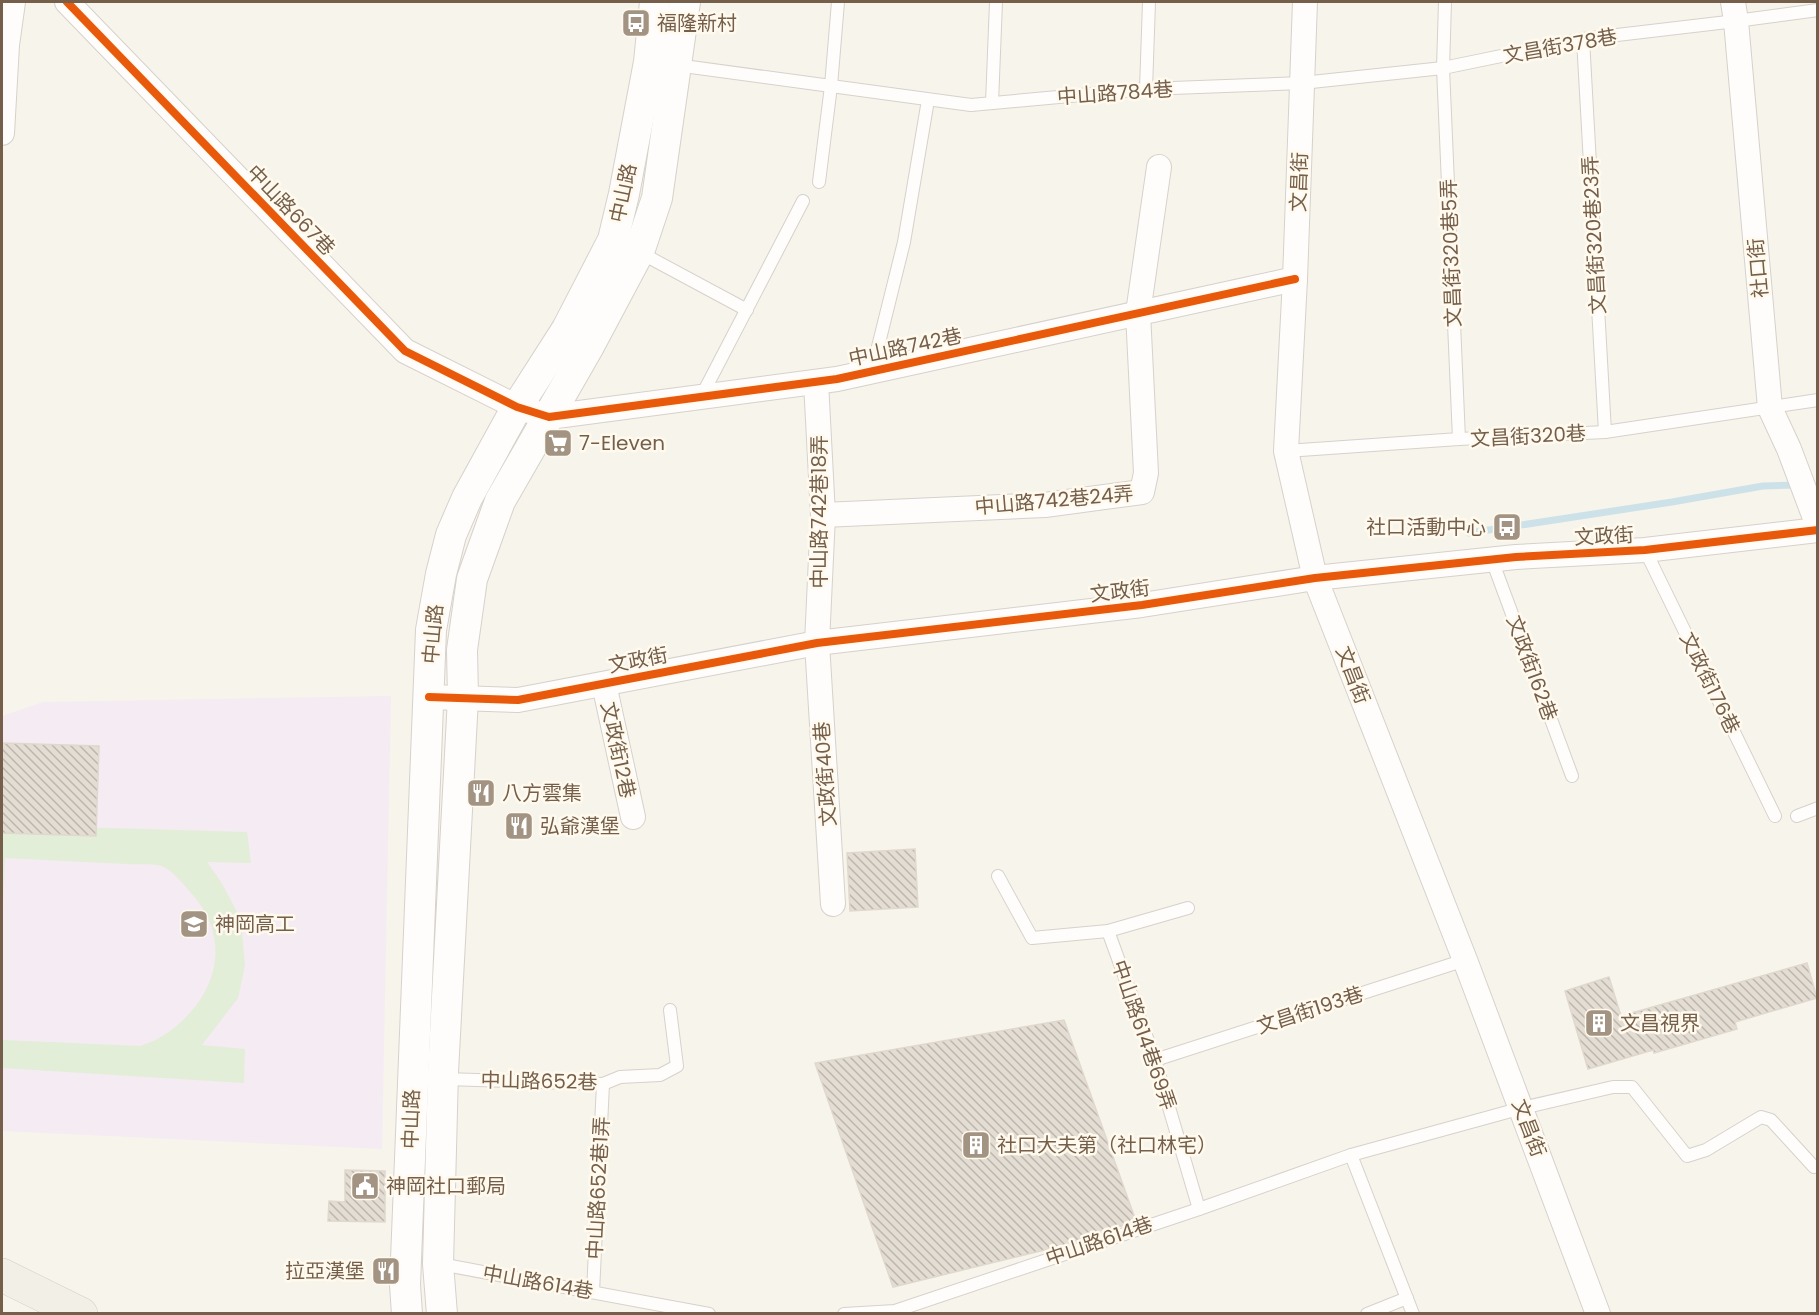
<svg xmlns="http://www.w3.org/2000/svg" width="1819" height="1315" viewBox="0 0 1819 1315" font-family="Poppins,'Noto Sans TC',sans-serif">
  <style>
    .education { fill: #f5ebf3 }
    .green { fill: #e2eed7 }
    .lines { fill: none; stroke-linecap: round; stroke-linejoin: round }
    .stream { stroke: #cde2e8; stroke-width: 7 }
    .building { fill: url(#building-back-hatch); stroke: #e0d8ce; stroke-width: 1.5 }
    .service-casing { stroke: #d6d1ca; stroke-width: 14 }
    .minor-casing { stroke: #d6d1ca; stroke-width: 26 }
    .tertiary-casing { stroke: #d6d1ca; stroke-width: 32 }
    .primary-casing { stroke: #d5cfc6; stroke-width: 34 }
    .service { stroke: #fefdfc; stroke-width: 12 }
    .minor { stroke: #fefdfc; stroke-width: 24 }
    .tertiary { stroke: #fefdfc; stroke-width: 30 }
    .primary { stroke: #f2efe6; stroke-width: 33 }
    .cycleway-casing { stroke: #fffaed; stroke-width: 11 }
    .cycleway { stroke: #e8590c; stroke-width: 8 }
    .labels { text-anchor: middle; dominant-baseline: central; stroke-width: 5; stroke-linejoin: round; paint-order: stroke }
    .poi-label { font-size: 20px; fill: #755f4b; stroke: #fffaed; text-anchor: start }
    .street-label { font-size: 20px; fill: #755f4b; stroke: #fffaed }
  </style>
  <defs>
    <pattern id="building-back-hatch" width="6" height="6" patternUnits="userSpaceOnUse" patternTransform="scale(1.5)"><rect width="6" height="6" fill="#e4ddd3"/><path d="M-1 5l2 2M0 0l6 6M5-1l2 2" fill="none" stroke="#bdb6ad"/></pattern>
  </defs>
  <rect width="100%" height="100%" fill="#f7f4ec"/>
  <path class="education" d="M 391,696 L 382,1149 L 2,1131 L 2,716 L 43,702 Z"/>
  <path class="green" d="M 2,825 L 247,832 L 251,863 L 207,862 L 221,882 L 237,912 L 242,932 L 245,965 L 238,998 L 202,1045 L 245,1049 L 244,1083 L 2,1068 L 2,1040 L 140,1046 C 147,1043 155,1041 161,1037 C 213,1005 236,945 193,895 C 185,886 175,873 164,867 C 157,863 136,865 128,864 C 87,862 46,860 5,858 L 2,925 Z"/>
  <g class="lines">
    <path class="stream" d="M 1469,533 L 1672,502 L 1763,486 L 1797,485"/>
  </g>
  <g class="building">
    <path d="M 2,743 L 99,746 L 96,836 L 2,833 Z"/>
    <path d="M 915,849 L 918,907 L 850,911 L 847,853 Z"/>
    <path d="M 1807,963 L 1817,998 L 1735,1022 L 1737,1029 L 1654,1053 L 1653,1050 L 1588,1069 L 1565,991 L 1609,977 L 1621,1016 Z"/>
    <path d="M 1064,1020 L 1136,1221 L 1065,1245 L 893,1287 L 815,1063 Z"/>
    <path d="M 345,1170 L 385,1171 L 385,1222 L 328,1221 L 329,1201 L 345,1202 Z"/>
  </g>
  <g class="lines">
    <g class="service-casing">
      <g id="service">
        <path d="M 1445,2 L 1443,68 L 1459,439"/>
        <path d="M 1583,39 L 1605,432"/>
        <path d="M 676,65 L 971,105 L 1146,89 L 1302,83 L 1443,68 L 1583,39 L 1736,21 L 1818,10"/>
        <path d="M 1146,89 L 1149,2"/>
        <path d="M 992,103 L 996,2"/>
        <path d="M 819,182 L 831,86 L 838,2"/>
        <path d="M 639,252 L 747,310"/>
        <path d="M 872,371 L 904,242 L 928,100"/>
        <path d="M 701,397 L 803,201"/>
        <path d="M 1286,451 L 1459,439 L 1605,432 L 1818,400"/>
        <path d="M 1645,550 L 1775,816"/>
        <path d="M 1492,560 L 1572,776"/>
        <path d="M 1797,816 L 1818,808"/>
        <path d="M 998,876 L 1032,938 L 1108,931 L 1188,908"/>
        <path d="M 1108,931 L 1155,1060 L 1199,1209"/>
        <path d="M 1155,1060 L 1465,960"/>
        <path d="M 444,1079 L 603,1084 L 620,1077 L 660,1075 L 677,1066 L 670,1010"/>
        <path d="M 1351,1155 L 1413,1314"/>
        <path d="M 440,1264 L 709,1314"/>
        <path d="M 593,1292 L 603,1084"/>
        <path d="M 844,1314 L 895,1311 L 1199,1209 L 1351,1155 L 1522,1108 L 1613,1087 L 1632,1087 L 1687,1156 L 1706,1150 L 1761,1117 L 1771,1120 L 1814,1167"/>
        <path d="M 1367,1314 L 1407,1298"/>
      </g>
    </g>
    <g class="minor-casing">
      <g id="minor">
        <path d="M 67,2 L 405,351 L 517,407 L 549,417 L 837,379 L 1295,279"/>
        <path d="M 1305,2 L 1295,279 L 1286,451 L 1315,578 L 1465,960 L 1598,1314"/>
        <path d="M 1733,2 L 1736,21 L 1770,408 L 1789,449 L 1818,526"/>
        <path d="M 2,133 L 7,45 L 13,2"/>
        <path d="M 816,382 L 823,515 L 817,643 L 833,904"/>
        <path d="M 823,515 L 1045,505 L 1142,492 L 1146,473 L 1138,313 L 1159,167"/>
        <path d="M 604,684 L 633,817"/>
        <path d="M 429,697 L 518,700 L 817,643 L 1142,605 L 1315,578 L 1516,557 L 1645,550 L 1818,530"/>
      </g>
    </g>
    <g class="tertiary-casing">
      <g id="tertiary">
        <path d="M 407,1314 L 405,1285 L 431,630 L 441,574 L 451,535 L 467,498 L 517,407 L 567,329 L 613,240 L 624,194 L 649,62 L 655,2"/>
        <path d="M 442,1314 L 438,1264 L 443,1072 L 463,698 L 462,650 L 472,579 L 500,501 L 589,346 L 639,252 L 657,198 L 685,2"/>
      </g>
    </g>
    <g class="primary-casing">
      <path id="primary" d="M 2,1275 L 81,1314"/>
    </g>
    <use href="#service" class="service"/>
    <use href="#minor" class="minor"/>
    <use href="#tertiary" class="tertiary"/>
    <use href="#primary" class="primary"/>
    <g class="cycleway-casing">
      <g id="cycleway">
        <path d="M 67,2 L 405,351 L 517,407 L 549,417 L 837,379 L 1295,279"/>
        <path d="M 429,697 L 518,700 L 817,643 L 1142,605 L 1315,578 L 1516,557 L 1645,550 L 1818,530"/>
      </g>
    </g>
    <use href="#cycleway" class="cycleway"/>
  </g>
  <defs>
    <g id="bus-square" transform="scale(1.5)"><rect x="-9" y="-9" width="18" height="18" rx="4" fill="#a29383" stroke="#fffaed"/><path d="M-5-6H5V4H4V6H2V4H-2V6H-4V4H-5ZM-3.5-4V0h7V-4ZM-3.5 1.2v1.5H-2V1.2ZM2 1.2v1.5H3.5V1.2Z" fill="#fff"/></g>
    <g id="supermarket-square" transform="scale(1.5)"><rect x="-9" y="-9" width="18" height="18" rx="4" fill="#a29383" stroke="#fffaed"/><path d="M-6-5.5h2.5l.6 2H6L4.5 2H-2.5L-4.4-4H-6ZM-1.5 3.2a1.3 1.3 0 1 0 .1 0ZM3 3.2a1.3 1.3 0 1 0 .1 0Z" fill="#fff"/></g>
    <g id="restaurant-square" transform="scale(1.5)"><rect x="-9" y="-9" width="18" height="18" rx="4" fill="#a29383" stroke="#fffaed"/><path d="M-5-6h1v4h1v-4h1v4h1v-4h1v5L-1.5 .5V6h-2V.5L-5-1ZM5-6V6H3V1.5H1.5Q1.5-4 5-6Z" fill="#fff"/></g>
    <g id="school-square" transform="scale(1.5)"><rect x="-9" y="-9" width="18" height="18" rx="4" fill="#a29383" stroke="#fffaed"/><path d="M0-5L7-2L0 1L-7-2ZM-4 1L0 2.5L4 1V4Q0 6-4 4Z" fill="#fff"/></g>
    <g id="building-square" transform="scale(1.5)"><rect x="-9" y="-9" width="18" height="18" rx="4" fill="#a29383" stroke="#fffaed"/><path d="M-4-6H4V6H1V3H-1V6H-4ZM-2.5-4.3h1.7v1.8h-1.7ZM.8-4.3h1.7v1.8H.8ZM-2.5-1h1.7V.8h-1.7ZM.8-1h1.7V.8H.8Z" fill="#fff"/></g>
    <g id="civic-square" transform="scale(1.5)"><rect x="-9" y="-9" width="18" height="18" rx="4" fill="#a29383" stroke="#fffaed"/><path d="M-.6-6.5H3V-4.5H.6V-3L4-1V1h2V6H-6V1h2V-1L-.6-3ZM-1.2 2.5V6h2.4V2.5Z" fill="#fff"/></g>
  </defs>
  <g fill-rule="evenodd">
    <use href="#bus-square" x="636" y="23"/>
    <use href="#supermarket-square" x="558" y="443"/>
    <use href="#bus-square" x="1507" y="527"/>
    <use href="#restaurant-square" x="481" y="793"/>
    <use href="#restaurant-square" x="519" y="826"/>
    <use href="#school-square" x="194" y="924"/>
    <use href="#building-square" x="1599" y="1023"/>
    <use href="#building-square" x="976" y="1145"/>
    <use href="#civic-square" x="365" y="1186"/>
    <use href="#restaurant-square" x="386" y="1271"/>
  </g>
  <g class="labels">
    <g class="poi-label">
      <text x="657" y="23">福隆新村</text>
      <text x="579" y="443">7-Eleven</text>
      <text x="1486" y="527" text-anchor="end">社口活動中心</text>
      <text x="502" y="793">八方雲集</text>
      <text x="540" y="826">弘爺漢堡</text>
      <text x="215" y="924">神岡高工</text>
      <text x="1620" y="1023">文昌視界</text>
      <text x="997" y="1145">社口大夫第（社口林宅）</text>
      <text x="386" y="1186">神岡社口郵局</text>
      <text x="365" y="1271" text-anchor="end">拉亞漢堡</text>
    </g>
    <g class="street-label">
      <text transform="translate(1560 46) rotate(-10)">文昌街378巷</text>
      <text transform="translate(1115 93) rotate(-4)">中山路784巷</text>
      <text transform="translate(1299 182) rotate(-88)">文昌街</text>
      <text transform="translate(623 193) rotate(-78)">中山路</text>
      <text transform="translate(291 210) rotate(46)">中山路667巷</text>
      <text transform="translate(1594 235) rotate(-93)">文昌街320巷23弄</text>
      <text transform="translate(1451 253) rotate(-92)">文昌街320巷5弄</text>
      <text transform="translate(1758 268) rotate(-95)">社口街</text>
      <text transform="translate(905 347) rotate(-12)">中山路742巷</text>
      <text transform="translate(1528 436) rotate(-3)">文昌街320巷</text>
      <text transform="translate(1054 500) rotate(-5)">中山路742巷24弄</text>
      <text transform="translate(819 512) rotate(-90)">中山路742巷18弄</text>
      <text transform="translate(1604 536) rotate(-3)">文政街</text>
      <text transform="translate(1120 591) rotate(-7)">文政街</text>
      <text transform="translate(433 634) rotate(-85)">中山路</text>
      <text transform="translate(638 660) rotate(-11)">文政街</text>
      <text transform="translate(1532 668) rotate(70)">文政街162巷</text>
      <text transform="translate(1353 675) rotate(69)">文昌街</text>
      <text transform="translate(1710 683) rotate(64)">文政街176巷</text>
      <text transform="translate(618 750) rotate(78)">文政街12巷</text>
      <text transform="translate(825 774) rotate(-94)">文政街40巷</text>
      <text transform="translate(1310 1010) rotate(-18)">文昌街193巷</text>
      <text transform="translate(1144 1035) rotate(71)">中山路614巷69弄</text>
      <text transform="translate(539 1081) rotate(1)">中山路652巷</text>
      <text transform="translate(411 1119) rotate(-88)">中山路</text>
      <text transform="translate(1529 1128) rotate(69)">文昌街</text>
      <text transform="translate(598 1188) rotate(-87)">中山路652巷1弄</text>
      <text transform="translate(1099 1241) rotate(-19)">中山路614巷</text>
      <text transform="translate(538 1282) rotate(10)">中山路614巷</text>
    </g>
  </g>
  <rect width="1819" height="1315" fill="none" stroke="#755f4b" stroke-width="6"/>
</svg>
